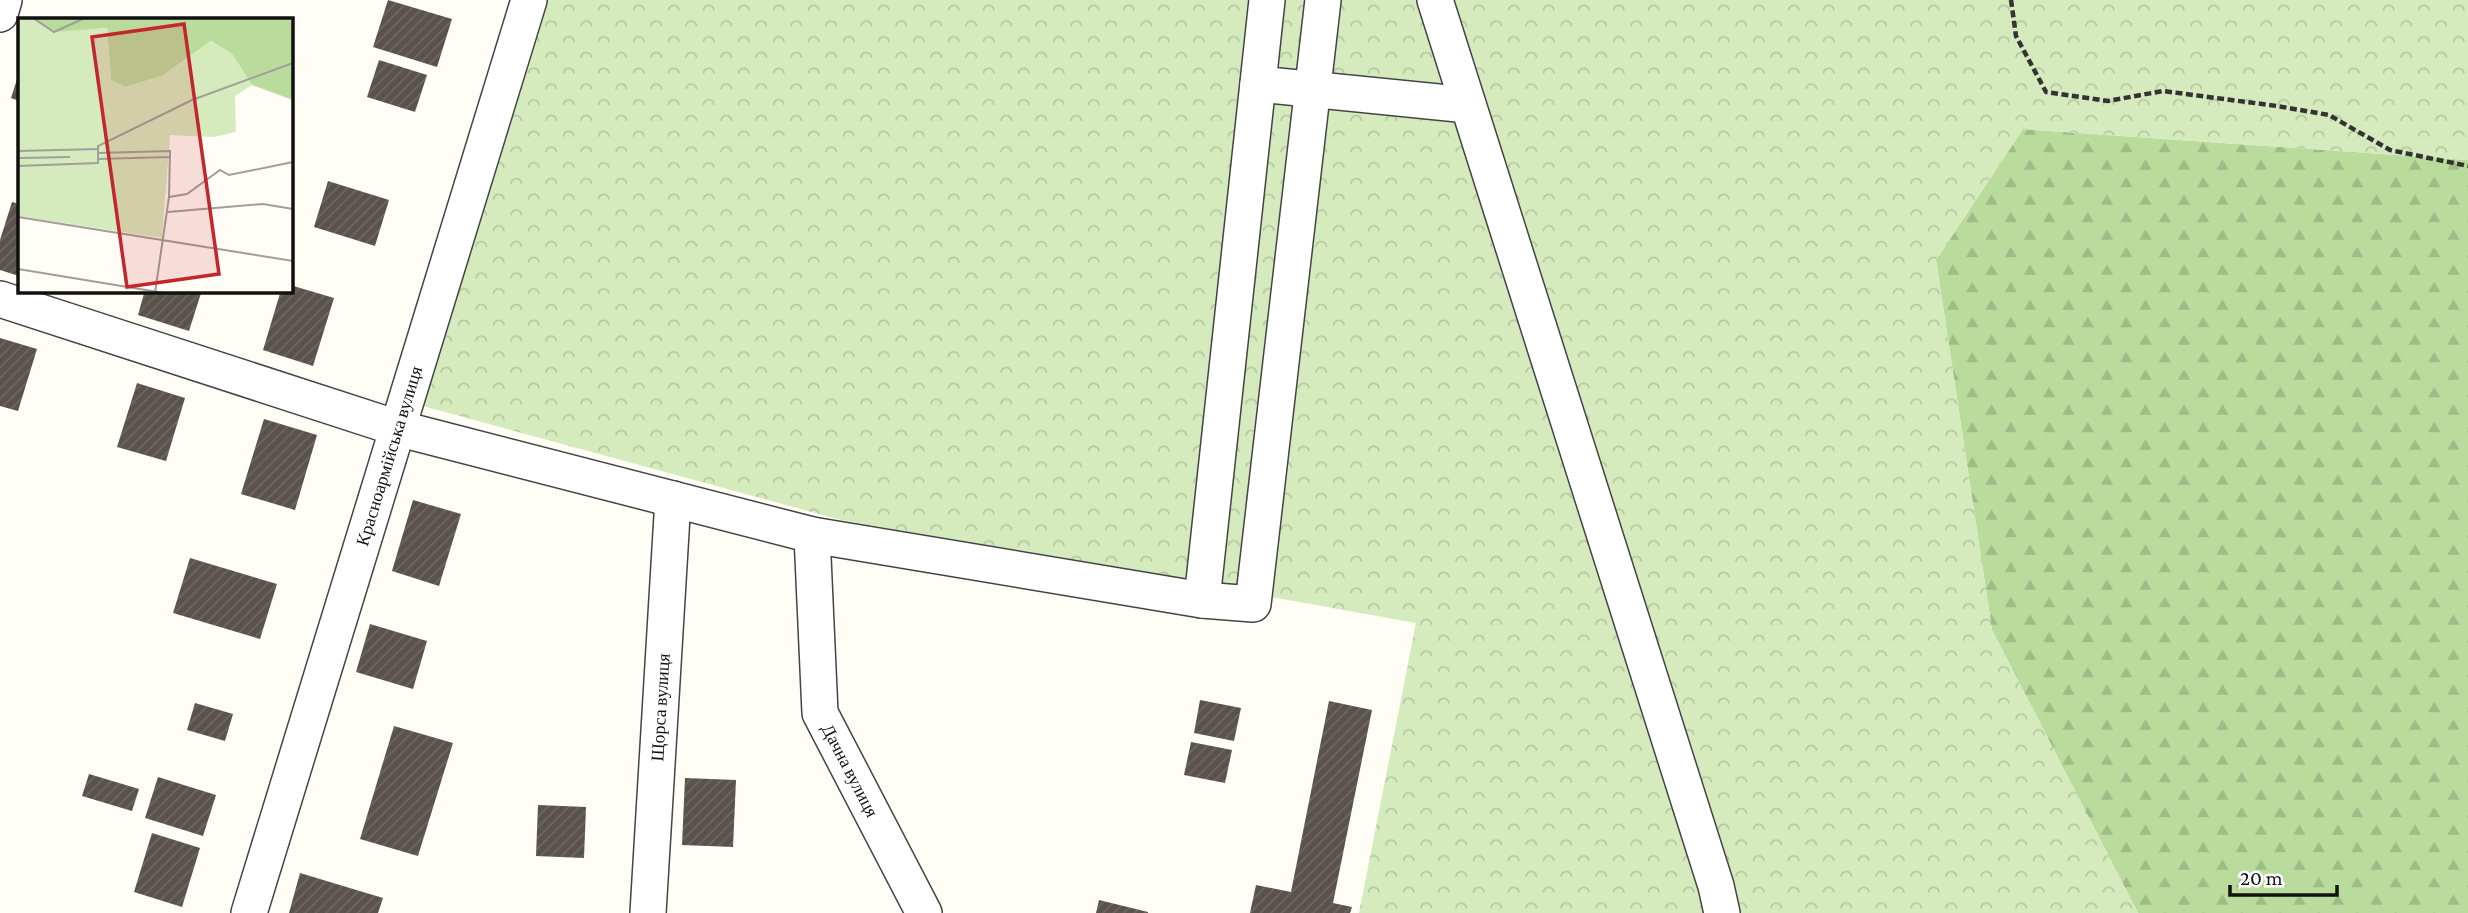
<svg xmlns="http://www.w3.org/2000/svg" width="2468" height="913" viewBox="0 0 2468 913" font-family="'Crimson Pro',serif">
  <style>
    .forest { fill: url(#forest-firs) }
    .park { fill: url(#park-crowns) }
    .building { fill: url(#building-hatch) }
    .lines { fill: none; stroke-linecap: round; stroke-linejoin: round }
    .minor-casing { stroke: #444; stroke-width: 38 }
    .path { stroke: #333; stroke-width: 4.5; stroke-dasharray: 7 3.5; stroke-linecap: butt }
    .minor { stroke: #fff; stroke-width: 35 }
    .labels { text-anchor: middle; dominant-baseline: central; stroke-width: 7; stroke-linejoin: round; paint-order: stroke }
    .street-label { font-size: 18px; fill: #111; stroke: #fff }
    .inset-road { fill: none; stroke: #a09f9a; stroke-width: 2 }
    .view { fill: #c4262e; fill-opacity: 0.15; stroke: #c4262e; stroke-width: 3.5 }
    .inset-edge { fill: none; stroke: #111; stroke-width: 3.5 }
  </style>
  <defs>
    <pattern id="forest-firs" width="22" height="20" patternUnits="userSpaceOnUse" patternTransform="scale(1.75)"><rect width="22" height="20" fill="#b9dc9c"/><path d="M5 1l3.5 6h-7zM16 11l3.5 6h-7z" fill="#9ebc85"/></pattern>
    <pattern id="park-crowns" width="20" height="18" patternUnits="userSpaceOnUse" patternTransform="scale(1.75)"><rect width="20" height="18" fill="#d5ebbd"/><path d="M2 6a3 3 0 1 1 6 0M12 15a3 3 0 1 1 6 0" fill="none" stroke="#b6c8a1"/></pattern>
    <pattern id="building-hatch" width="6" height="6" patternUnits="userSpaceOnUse" patternTransform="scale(1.75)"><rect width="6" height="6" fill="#5a524d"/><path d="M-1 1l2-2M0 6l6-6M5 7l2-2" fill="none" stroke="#6d6662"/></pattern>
  </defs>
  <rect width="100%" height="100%" fill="#fffdf5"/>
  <path class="forest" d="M 2023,129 L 2468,160 L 2468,913 L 2138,913 L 1992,630 L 1936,260 Z"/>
  <path class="park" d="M 546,0 L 2468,0 L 2468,160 L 2023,129 L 1936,260 L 1992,630 L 2138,913 L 1359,913 L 1416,623 L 841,520 L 423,406 Z"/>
  <g class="building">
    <path d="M 388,0 L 452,19 L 437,67 L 373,47 Z"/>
    <path d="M 379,60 L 427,75 L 415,112 L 367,97 Z"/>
    <path d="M 19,73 L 19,101 L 11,98 Z"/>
    <path d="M 328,181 L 389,200 L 375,246 L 314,227 Z"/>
    <path d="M 12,202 L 19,204 L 19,276 L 0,270 L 0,240 Z"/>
    <path d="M 290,285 L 334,298 L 313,366 L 263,350 L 281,290 L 290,290 Z"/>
    <path d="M 145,290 L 202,290 L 189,331 L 138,315 Z"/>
    <path d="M 0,338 L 37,349 L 18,411 L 0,406 Z"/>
    <path d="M 137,383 L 185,398 L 166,461 L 117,447 Z"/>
    <path d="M 264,419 L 317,435 L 295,510 L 241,494 Z"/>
    <path d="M 413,500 L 461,514 L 439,586 L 392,571 Z"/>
    <path d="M 190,558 L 277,584 L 260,639 L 173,613 Z"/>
    <path d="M 370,624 L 427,641 L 413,689 L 356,672 Z"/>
    <path d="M 1200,700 L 1241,708 L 1234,741 L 1194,733 Z"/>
    <path d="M 1329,701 L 1372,710 L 1333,903 L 1352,907 L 1350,913 L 1250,913 L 1256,885 L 1291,892 Z"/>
    <path d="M 195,703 L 233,714 L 225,741 L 187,730 Z"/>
    <path d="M 394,726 L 453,743 L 418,856 L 360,839 Z"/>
    <path d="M 1191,742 L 1232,750 L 1225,783 L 1184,775 Z"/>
    <path d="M 89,774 L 139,789 L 132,811 L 82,796 Z"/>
    <path d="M 158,777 L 216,795 L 203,836 L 145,818 Z"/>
    <path d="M 685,778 L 736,780 L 733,847 L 682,845 Z"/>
    <path d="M 538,805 L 586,807 L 584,858 L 536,856 Z"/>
    <path d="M 152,833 L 200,848 L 182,907 L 134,892 Z"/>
    <path d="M 300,873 L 383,898 L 378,913 L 289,913 Z"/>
    <path d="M 1099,900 L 1148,912 L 1148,913 L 1096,913 Z"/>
  </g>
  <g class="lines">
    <g class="minor-casing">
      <g id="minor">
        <path d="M 1435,0 L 1716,886 L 1722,913"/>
        <path d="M 0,14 L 4,0"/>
        <path d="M 1258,84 L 1468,105"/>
        <path d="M 0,299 L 397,428 L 812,535 L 1202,600 L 1253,604 L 1323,0"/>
        <path id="s1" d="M 812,535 L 820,713 L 924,913"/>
        <path d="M 1202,600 L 1267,0"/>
        <path id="s2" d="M 249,913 L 529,0"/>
        <path id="s3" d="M 648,913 L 673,499"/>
      </g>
    </g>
    <path class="path" d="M 2011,0 L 2016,36 L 2046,92 L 2108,101 L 2163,91 L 2277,106 L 2329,115 L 2390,150 L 2468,166"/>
    <use href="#minor" class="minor"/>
  </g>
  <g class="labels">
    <g class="street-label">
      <text stroke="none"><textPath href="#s2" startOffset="478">Красноармійська вулиця</textPath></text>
      <text stroke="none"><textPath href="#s3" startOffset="206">Щорса вулиця</textPath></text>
      <text stroke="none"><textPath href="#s1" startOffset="243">Дачна вулиця</textPath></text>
    </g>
  </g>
  <g transform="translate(18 18)">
    <rect width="275" height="275" fill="#fffdf5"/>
    <path d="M 12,0 L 275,0 L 275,82 L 234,67 L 214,36 L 193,23 L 144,58 L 107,69 L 93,62 L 89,10 L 37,15 Z" fill="#b9dc9c"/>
    <path d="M 0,0 L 12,0 L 37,14 L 89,10 L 93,62 L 107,69 L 144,58 L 193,23 L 214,36 L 234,67 L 217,78 L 218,114 L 195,119 L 152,117 L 144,220 L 0,198 Z" fill="#d5ebbd"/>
    <path class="inset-road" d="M 15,0 L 36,14 L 67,0M 0,133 L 80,131M 80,135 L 152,133 L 151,179 L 137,275M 0,140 L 52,139M 80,141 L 151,139M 0,148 L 80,145 L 80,128 L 174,82 L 275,45M 151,179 L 169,176 L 202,152 L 211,157 L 275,144M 150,194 L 245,186 L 275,191M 0,199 L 275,243M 0,251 L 146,275"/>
    <path class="view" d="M 166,6 L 201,256 L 109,269 L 74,19 Z"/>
    <rect width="275" height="275" class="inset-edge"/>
  </g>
  <path d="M2230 885v10h107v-10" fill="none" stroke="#111111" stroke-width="3.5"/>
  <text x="2240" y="885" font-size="21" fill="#111111" stroke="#ffffff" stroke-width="5" paint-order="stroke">20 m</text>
</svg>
